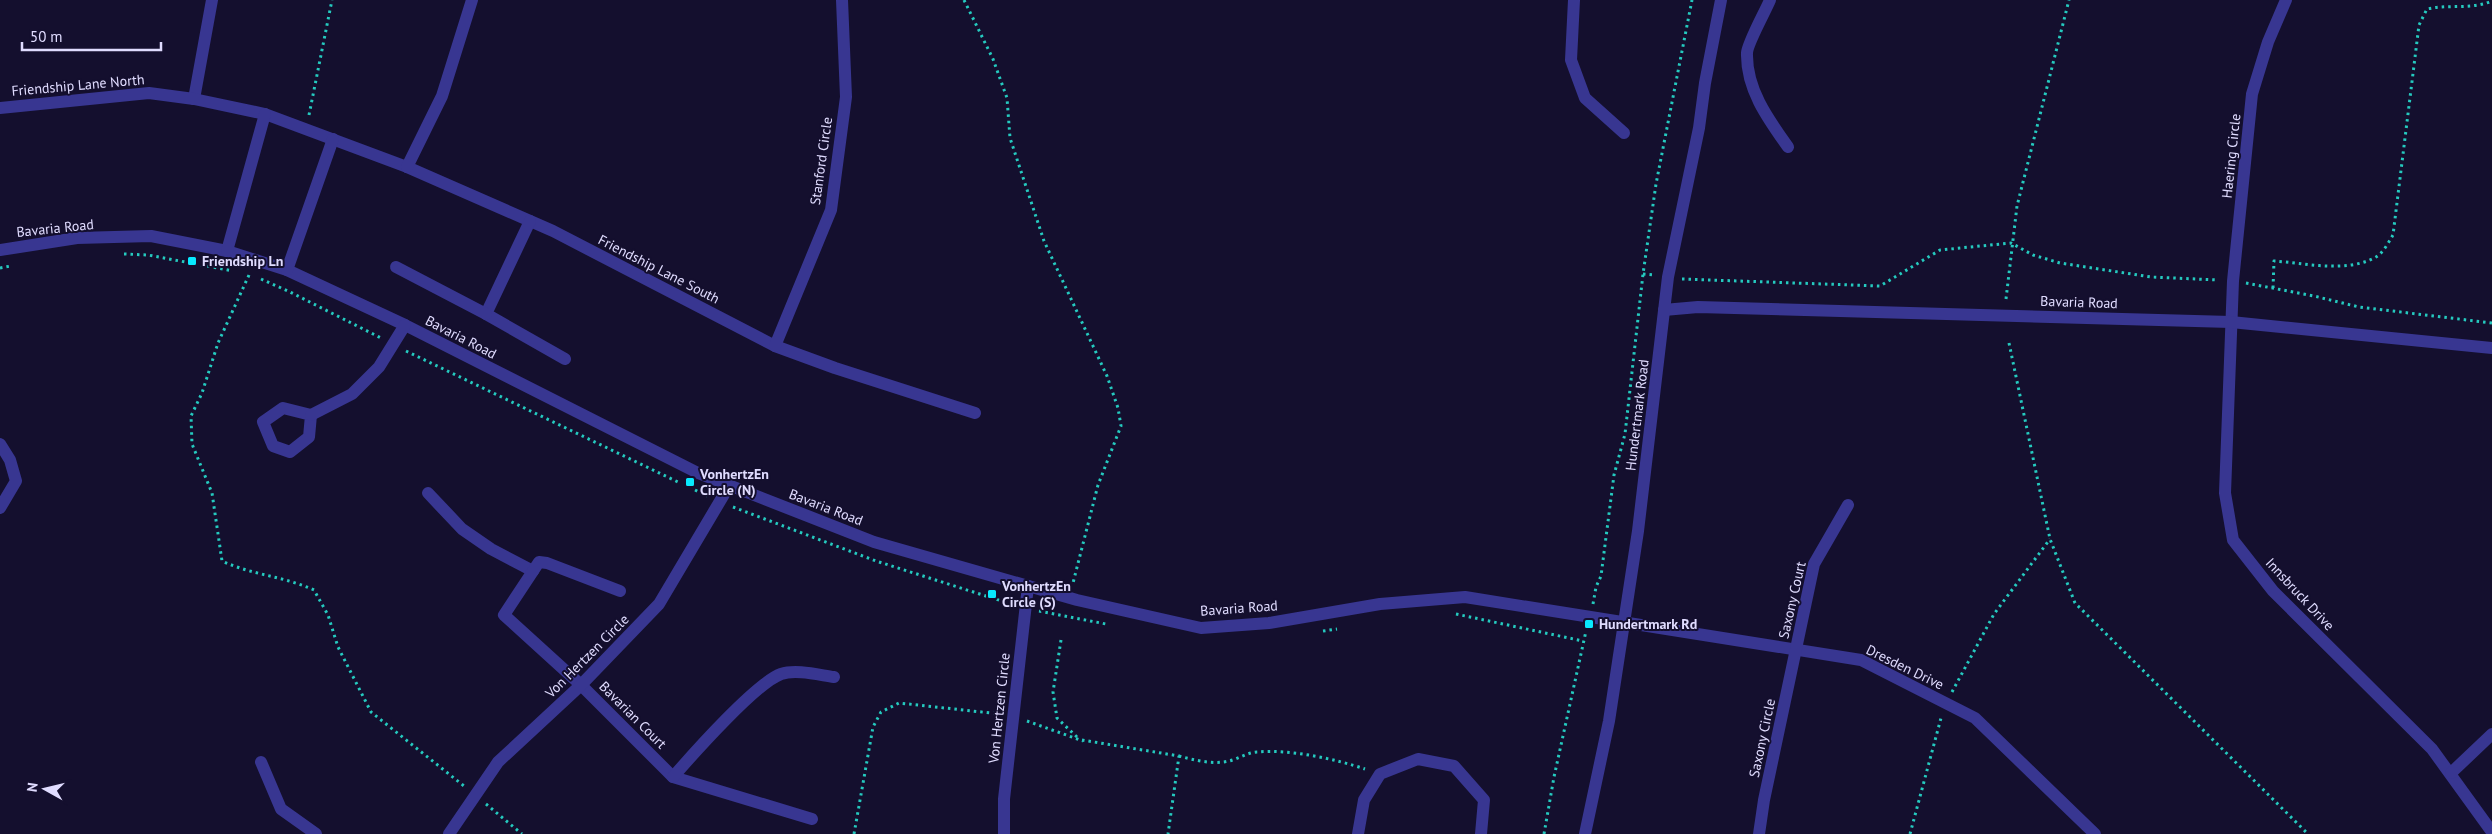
<svg xmlns="http://www.w3.org/2000/svg" width="2492" height="834" viewBox="0 0 2492 834" font-family="'PT Sans',sans-serif">
  <style>
    .lines { fill: none; stroke-linecap: round; stroke-linejoin: round }
    .path { stroke: #25cabf; stroke-width: 3; stroke-dasharray: 2.5 4; stroke-linecap: butt }
    .minor { stroke: #383691; stroke-width: 12 }
    .poi-dot { fill: #08e9ff; stroke: #140f2e; stroke-width: 2 }
    .labels { text-anchor: middle; dominant-baseline: central; stroke-width: 4; stroke-linejoin: round; paint-order: stroke }
    .street-label { font-size: 14px; fill: #e0dcff; stroke: #140f2e }
    .poi-label { font-size: 14px; font-weight: bold; fill: #e0dcff; stroke: #140f2e; text-anchor: start }
  </style>
  <rect width="100%" height="100%" fill="#140f2e"/>
  <g class="lines">
    <g class="path">
      <path d="M 964,0 L 993,59 L 1007,98 L 1010,138 L 1044,241 L 1107,376 L 1118,408 L 1121,426 L 1098,485 L 1073,583"/>
      <path d="M 309,115 L 332,0"/>
      <path d="M 124,254 L 148,255 L 233,271"/>
      <path d="M 0,268 L 11,266"/>
      <path d="M 1643,274 L 1654,275"/>
      <path d="M 249,275 L 218,343 L 202,393 L 191,416 L 192,444 L 212,493 L 222,561 C 252,575 283,576 314,590 L 328,615 L 338,647 L 371,712 L 464,786"/>
      <path d="M 261,279 L 290,292 L 381,338"/>
      <path d="M 1682,279 L 1880,286 L 1940,250 L 2011,243 L 2033,255 L 2060,263 L 2151,277 L 2218,280"/>
      <path d="M 2246,283 L 2314,296 L 2359,307 L 2492,323"/>
      <path d="M 2273,288 L 2274,261 C 2304,263 2345,273 2374,258 C 2383,254 2388,243 2393,235 L 2419,25 L 2427,9 C 2449,4 2471,10 2492,1"/>
      <path d="M 2006,299 L 2017,206 L 2069,0"/>
      <path d="M 2009,343 L 2050,539 L 2075,603 L 2308,834"/>
      <path d="M 406,351 L 680,483"/>
      <path d="M 695,490 L 707,496"/>
      <path d="M 733,507 L 876,561 L 1011,604"/>
      <path d="M 1593,604 L 1596,587 L 1601,576 L 1614,475 L 1625,434 L 1643,274 L 1656,184 L 1692,0"/>
      <path d="M 1039,611 L 1106,624"/>
      <path d="M 1456,614 L 1583,641"/>
      <path d="M 1323,631 L 1337,629"/>
      <path d="M 1061,640 L 1053,692 L 1057,718 L 1077,737"/>
      <path d="M 1952,692 L 1994,614 L 2050,539"/>
      <path d="M 1027,721 L 1083,741"/>
      <path d="M 1082,740 L 1179,756 L 1168,834"/>
      <path d="M 1179,756 C 1194,760 1213,765 1229,761 C 1238,759 1248,752 1258,752 C 1290,749 1335,759 1365,769"/>
      <path d="M 486,804 L 522,834"/>
      <path d="M 854,834 L 873,727 L 881,712 L 899,703 L 1000,714"/>
      <path d="M 1544,834 L 1554,777 L 1586,631"/>
      <path d="M 1910,834 L 1941,718"/>
    </g>
    <g class="minor">
      <path d="M 1574,0 L 1571,60 L 1585,98 L 1624,133"/>
      <path d="M 1770,0 C 1766,10 1747,44 1747,53 C 1746,89 1768,119 1788,147"/>
      <path d="M 2286,0 L 2268,42 L 2252,94 L 2233,281 L 2225,493 L 2233,540 L 2273,591 L 2432,749 L 2492,832"/>
      <path d="M 194,99 L 212,0"/>
      <path d="M 0,108 L 149,93 L 194,99 L 265,114 L 407,167 L 553,231 L 775,346 L 835,368 L 975,413"/>
      <path d="M 407,167 L 442,96 L 472,0"/>
      <path d="M 530,221 L 486,314 L 565,359"/>
      <path d="M 0,250 L 77,238 L 151,236 L 227,251 L 287,270 L 405,325 L 698,473 L 874,542 L 1077,600 L 1201,628 L 1269,623 L 1380,604 L 1465,597 L 1861,660 L 1975,718 L 2095,834"/>
      <path d="M 227,251 L 265,114"/>
      <path d="M 396,267 L 486,314"/>
      <path d="M 287,270 L 333,139"/>
      <path d="M 1664,310 L 1698,307 L 2231,322 L 2492,348"/>
      <path d="M 775,346 L 831,210 L 846,97 L 842,0"/>
      <path d="M 283,408 L 311,415 L 309,437 L 290,452 L 273,446 L 263,422 Z"/>
      <path d="M 311,415 L 352,394 L 379,367 L 405,325"/>
      <path d="M 0,444 L 10,460 L 16,481 L 0,508"/>
      <path d="M 428,493 L 462,529 L 491,549 L 533,571"/>
      <path d="M 620,591 L 547,563 L 539,562 L 504,615 L 581,685 L 673,777 L 812,819"/>
      <path d="M 261,762 L 281,809 L 316,834"/>
      <path d="M 2451,773 L 2492,734"/>
      <path d="M 673,777 C 693,754 756,683 781,674 C 796,669 819,675 834,677"/>
      <path d="M 449,834 L 498,762 L 581,685 L 659,604 L 729,486"/>
      <path d="M 1004,834 L 1004,799 L 1028,586"/>
      <path d="M 1358,834 L 1364,800 L 1380,774 L 1418,759 L 1454,766 L 1484,800 L 1481,834"/>
      <path d="M 1585,834 L 1609,721 L 1638,531 L 1668,277 L 1699,128 L 1705,83 L 1721,0"/>
      <path d="M 1759,834 L 1764,800 L 1814,564 L 1848,505"/>
    </g>
  </g>
  <g class="poi-dot">
    <rect x="187" y="256" width="10" height="10" rx="2.5"/>
    <rect x="685" y="477" width="10" height="10" rx="2.5"/>
    <rect x="987" y="589" width="10" height="10" rx="2.5"/>
    <rect x="1584" y="619" width="10" height="10" rx="2.5"/>
  </g>
  <g class="labels">
    <g class="street-label">
      <text transform="translate(78 85) rotate(-5)">Friendship Lane North</text>
      <text transform="translate(2231 156) rotate(-84)">Haering Circle</text>
      <text transform="translate(821 161) rotate(-82)">Stanford Circle</text>
      <text transform="translate(55 228) rotate(-6)">Bavaria Road</text>
      <text transform="translate(659 269) rotate(27)">Friendship Lane South</text>
      <text transform="translate(2079 302) rotate(2)">Bavaria Road</text>
      <text transform="translate(461 337) rotate(27)">Bavaria Road</text>
      <text transform="translate(1637 415) rotate(-83)">Hundertmark Road</text>
      <text transform="translate(826 507) rotate(21)">Bavaria Road</text>
      <text transform="translate(2300 594) rotate(47)">Innsbruck Drive</text>
      <text transform="translate(1792 600) rotate(-77)">Saxony Court</text>
      <text transform="translate(1239 608) rotate(-4)">Bavaria Road</text>
      <text transform="translate(587 656) rotate(-45)">Von Hertzen Circle</text>
      <text transform="translate(1905 667) rotate(26)">Dresden Drive</text>
      <text transform="translate(999 708) rotate(-84)">Von Hertzen Circle</text>
      <text transform="translate(633 715) rotate(45)">Bavarian Court</text>
      <text transform="translate(1762 738) rotate(-78)">Saxony Circle</text>
    </g>
    <g class="poi-label">
      <text x="202" y="261">Friendship Ln</text>
      <text x="700" y="474">VonhertzEn<tspan x="700" dy="16">Circle (N)</tspan></text>
      <text x="1002" y="586">VonhertzEn<tspan x="1002" dy="16">Circle (S)</tspan></text>
      <text x="1599" y="624">Hundertmark Rd</text>
    </g>
  </g>
  <g transform="translate(45 789) rotate(278)" stroke="#140f2e" stroke-width="4" paint-order="stroke">
  <path d="M0-4L9 19L0 12L-9 19Z" fill="#e0dcff"/>
  <text y="-8" font-size="14" font-weight="bold" text-anchor="middle" fill="#e0dcff">N</text>
  </g>
  <path d="M22 42v8h139v-8" fill="none" stroke="#e0dcff" stroke-width="2.5"/>
  <text x="30" y="42" font-size="15" fill="#e0dcff" stroke="#140f2e" stroke-width="4" paint-order="stroke">50 m</text>
</svg>
